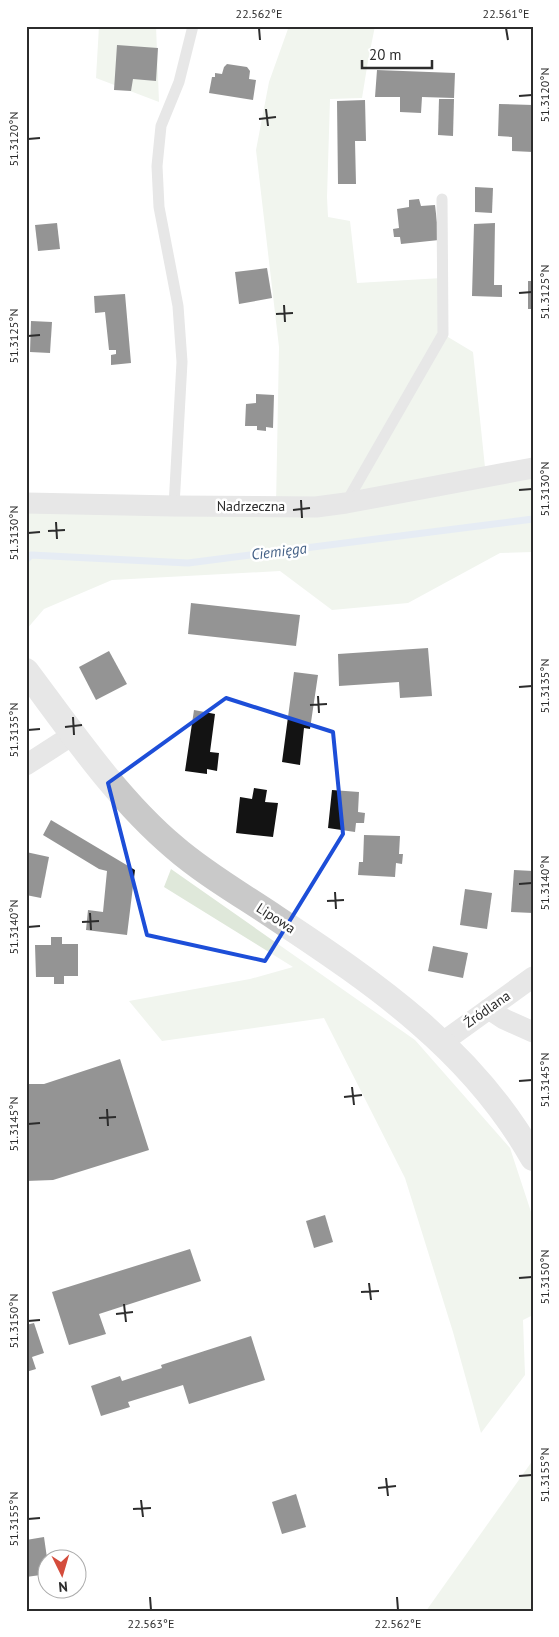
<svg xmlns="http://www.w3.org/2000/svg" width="559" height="1637" viewBox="0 0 559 1637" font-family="'PT Sans',sans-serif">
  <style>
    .green { fill: #dfe8da }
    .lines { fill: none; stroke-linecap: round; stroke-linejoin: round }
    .stream { stroke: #c7d5e7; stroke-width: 7 }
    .building { fill: #131313 }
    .service { stroke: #c9c9c9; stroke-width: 11 }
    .minor { stroke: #c9c9c9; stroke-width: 21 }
    .tertiary { stroke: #c9c9c9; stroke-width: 26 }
    .marked { fill: none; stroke: #1d4ed8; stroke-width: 4; stroke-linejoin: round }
    .ticks { fill: none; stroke: #2c2c2c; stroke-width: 2 }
    .labels { text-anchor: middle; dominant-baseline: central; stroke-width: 5; stroke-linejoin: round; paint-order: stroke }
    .street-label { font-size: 14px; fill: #2c2c2c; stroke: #fff }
    .water-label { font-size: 15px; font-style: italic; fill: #425f85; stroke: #fff }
    .neatline { fill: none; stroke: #2c2c2c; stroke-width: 2 }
    .ticks-label { font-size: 12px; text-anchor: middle; fill: #2c2c2c }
  </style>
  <rect width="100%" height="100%" fill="#fff"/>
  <g class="green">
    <path d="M 99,26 L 156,26 L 159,102 L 96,78 Z"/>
    <path d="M 289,26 L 375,26 L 368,61 L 362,98 L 330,99 L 327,197 L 328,217 L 350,221 L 357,283 L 442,278 L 443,334 L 473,352 L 486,477 L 533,468 L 533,552 L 500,553 L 408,603 L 332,610 L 280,571 L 112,580 L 44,609 L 26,630 L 26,509 L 276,506 L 279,347 L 256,150 L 269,82 Z"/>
    <path d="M 171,869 L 415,1040 L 510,1148 L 533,1218 L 533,1315 L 523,1320 L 525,1375 L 481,1433 L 453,1332 L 405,1178 L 324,1018 L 162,1041 L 129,1001 L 250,979 L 293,967 L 164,887 Z"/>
    <path d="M 533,1460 L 533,1611 L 426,1611 Z"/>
  </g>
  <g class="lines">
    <path class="stream" d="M 26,560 L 31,555 L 188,563 L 533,519"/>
  </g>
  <g class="building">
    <path d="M 117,45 L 158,48 L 156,81 L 133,79 L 131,91 L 114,90 Z"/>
    <path d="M 227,64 L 247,67 L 250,71 L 249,79 L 256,80 L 253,100 L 209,93 L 212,77 L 215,77 L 215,73 L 222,74 L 224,67 Z"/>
    <path d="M 377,70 L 455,73 L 454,98 L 422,97 L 421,113 L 400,112 L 400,97 L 375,97 Z"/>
    <path d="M 439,99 L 454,99 L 453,136 L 438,135 Z"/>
    <path d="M 365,100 L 366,141 L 355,141 L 356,184 L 338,184 L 337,101 Z"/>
    <path d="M 499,104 L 533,105 L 533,152 L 512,151 L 512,137 L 498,136 Z"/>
    <path d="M 475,187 L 493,188 L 492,213 L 475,212 Z"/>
    <path d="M 419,199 L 421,206 L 435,205 L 439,240 L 401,244 L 400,237 L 394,237 L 393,229 L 399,228 L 397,209 L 409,207 L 409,200 Z"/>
    <path d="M 57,223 L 60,249 L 38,251 L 35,225 Z"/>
    <path d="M 495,223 L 494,285 L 502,285 L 502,297 L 472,296 L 474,224 Z"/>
    <path d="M 267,268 L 272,298 L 239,304 L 235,272 Z"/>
    <rect x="528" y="281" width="5" height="28"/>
    <path d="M 125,294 L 131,363 L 111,365 L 111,355 L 116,354 L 116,350 L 109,350 L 105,312 L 95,313 L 94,296 Z"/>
    <path d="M 31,321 L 52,322 L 50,353 L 30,352 Z"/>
    <path d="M 256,394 L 274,395 L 273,428 L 266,427 L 266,431 L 257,430 L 257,426 L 245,426 L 246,404 L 256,403 Z"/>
    <path d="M 191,603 L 300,615 L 296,646 L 188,634 Z"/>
    <path d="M 428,648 L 432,696 L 400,698 L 399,682 L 339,686 L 338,654 Z"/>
    <path d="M 109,651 L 127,684 L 96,700 L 79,667 Z"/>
    <path d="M 294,672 L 318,675 L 310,729 L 304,728 L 300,765 L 282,762 Z"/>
    <path d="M 194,710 L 215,714 L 210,752 L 219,753 L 217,771 L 207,769 L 207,774 L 185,771 Z"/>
    <path d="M 254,788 L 267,790 L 265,802 L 278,803 L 273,837 L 236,833 L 240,797 L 252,799 Z"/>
    <path d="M 332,790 L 359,792 L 358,812 L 365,813 L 364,823 L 356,823 L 355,832 L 328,828 Z"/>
    <path d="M 51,820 L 135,870 L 127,935 L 86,930 L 88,910 L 103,912 L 107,871 L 99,869 L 43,835 Z"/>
    <path d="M 364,835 L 400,836 L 399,854 L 403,854 L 402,864 L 396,863 L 395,877 L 358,875 L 359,862 L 363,862 Z"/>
    <path d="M 26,852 L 49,857 L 41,898 L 26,895 Z"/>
    <path d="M 514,870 L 533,871 L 533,913 L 511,912 Z"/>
    <path d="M 465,889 L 492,893 L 487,929 L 460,925 Z"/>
    <path d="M 51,937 L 62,937 L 62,944 L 78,944 L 78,976 L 64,976 L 64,984 L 54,984 L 54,977 L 36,977 L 35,945 L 51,945 Z"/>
    <path d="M 433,946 L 468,953 L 463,978 L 428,971 Z"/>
    <path d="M 120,1059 L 149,1150 L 53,1180 L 26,1181 L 26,1084 L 44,1084 Z"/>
    <path d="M 325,1215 L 333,1242 L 314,1248 L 306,1221 Z"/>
    <path d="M 190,1249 L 201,1281 L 99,1314 L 106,1334 L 69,1345 L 52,1292 Z"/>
    <path d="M 34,1323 L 44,1353 L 32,1357 L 36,1369 L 26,1372 L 26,1325 Z"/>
    <path d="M 251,1336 L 265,1380 L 189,1404 L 183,1385 L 128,1402 L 130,1407 L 101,1416 L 91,1386 L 120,1376 L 122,1381 L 162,1368 L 161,1365 Z"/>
    <path d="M 296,1494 L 306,1527 L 282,1534 L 272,1502 Z"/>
    <path d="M 44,1537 L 47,1558 L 52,1557 L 53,1560 L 48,1560 L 48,1574 L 26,1577 L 26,1540 Z"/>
  </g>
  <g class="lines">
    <g class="service">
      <path d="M 346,503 L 443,334 L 442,199"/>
      <path d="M 174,506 L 182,362 L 178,306 L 159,207 L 157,166 L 161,126 L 179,82 L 193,26"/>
    </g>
    <g class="minor">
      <path d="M 26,503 L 174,506 L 316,507 L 346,503 L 533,468"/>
      <path d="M 26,765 L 74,734"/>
      <path d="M 489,1009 L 504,1019 L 533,1032"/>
      <path d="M 443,1042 L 533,977"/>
    </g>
    <path class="tertiary" d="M 26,671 C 71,731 117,799 174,847 C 205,874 242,895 276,918 C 376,984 473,1051 533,1158"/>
  </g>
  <path d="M0 0H559V1637H0ZM 226,698 L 333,732 L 343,834 L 265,961 L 147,935 L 108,783 Z" fill="#fff" fill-opacity=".55" fill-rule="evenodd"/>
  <path class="marked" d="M 226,698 L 333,732 L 343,834 L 265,961 L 147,935 L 108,783 Z"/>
  <path class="ticks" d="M 259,28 L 260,40M 506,28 L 508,40M 519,96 L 532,95M 266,109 L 268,126M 259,119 L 276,117M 28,139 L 40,138M 519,293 L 532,292M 284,305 L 285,322M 276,314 L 293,313M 28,336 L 40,335M 519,490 L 532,489M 301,500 L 302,518M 293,510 L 310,508M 56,522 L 57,539M 48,531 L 65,530M 28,533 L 40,532M 519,687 L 532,686M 318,696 L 319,713M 310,705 L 327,704M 73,717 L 74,735M 65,727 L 82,725M 28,730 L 40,729M 519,884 L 532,883M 335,892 L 336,909M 327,901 L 344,900M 90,913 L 91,930M 82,922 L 99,921M 28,927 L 40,926M 519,1081 L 532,1080M 352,1087 L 354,1105M 344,1097 L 362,1095M 107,1109 L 108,1126M 99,1118 L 116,1117M 28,1124 L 40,1123M 519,1278 L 532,1277M 369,1283 L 371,1300M 361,1292 L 379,1291M 124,1304 L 126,1322M 116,1314 L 133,1312M 28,1321 L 40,1320M 519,1476 L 532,1475M 386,1478 L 388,1496M 378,1488 L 396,1486M 141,1500 L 143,1517M 133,1509 L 151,1508M 28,1519 L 40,1518M 150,1597 L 151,1610M 397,1597 L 398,1610"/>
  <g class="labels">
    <g class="street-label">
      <text x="251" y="506">Nadrzeczna</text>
      <text transform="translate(276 918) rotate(33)">Lipowa</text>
      <text transform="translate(487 1009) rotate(-35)">Źródlana</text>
    </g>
    <g class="water-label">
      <text transform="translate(279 551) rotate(-7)">Ciemięga</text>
    </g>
  </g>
  <rect width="559" height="1637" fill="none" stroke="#ffffff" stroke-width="55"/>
  <g transform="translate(62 1574) rotate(175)"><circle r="24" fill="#ffffff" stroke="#ababab"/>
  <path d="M0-4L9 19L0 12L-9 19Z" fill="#d44c3c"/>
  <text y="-8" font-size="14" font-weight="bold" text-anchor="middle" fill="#2c2c2c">N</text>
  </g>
  <path d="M362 60v8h70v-8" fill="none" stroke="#2c2c2c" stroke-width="2.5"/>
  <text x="369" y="60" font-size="15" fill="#2c2c2c" stroke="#ffffff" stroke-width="4" paint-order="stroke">20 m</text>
  <rect x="28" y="28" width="504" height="1582" class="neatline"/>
  <g class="ticks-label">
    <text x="259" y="18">22.562°E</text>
    <text x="506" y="18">22.561°E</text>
    <text transform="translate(545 95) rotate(-90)" y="4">51.3120°N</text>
    <text transform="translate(14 139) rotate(-90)" y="4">51.3120°N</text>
    <text transform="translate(545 292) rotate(-90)" y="4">51.3125°N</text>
    <text transform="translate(14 336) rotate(-90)" y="4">51.3125°N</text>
    <text transform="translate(545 489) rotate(-90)" y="4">51.3130°N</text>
    <text transform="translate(14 533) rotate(-90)" y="4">51.3130°N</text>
    <text transform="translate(545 686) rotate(-90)" y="4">51.3135°N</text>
    <text transform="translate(14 730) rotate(-90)" y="4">51.3135°N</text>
    <text transform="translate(545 883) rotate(-90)" y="4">51.3140°N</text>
    <text transform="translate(14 927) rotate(-90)" y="4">51.3140°N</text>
    <text transform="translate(545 1080) rotate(-90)" y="4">51.3145°N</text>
    <text transform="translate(14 1124) rotate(-90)" y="4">51.3145°N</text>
    <text transform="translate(545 1277) rotate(-90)" y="4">51.3150°N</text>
    <text transform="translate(14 1321) rotate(-90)" y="4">51.3150°N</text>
    <text transform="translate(545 1475) rotate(-90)" y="4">51.3155°N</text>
    <text transform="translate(14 1519) rotate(-90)" y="4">51.3155°N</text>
    <text x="151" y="1628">22.563°E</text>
    <text x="398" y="1628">22.562°E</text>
  </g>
</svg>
